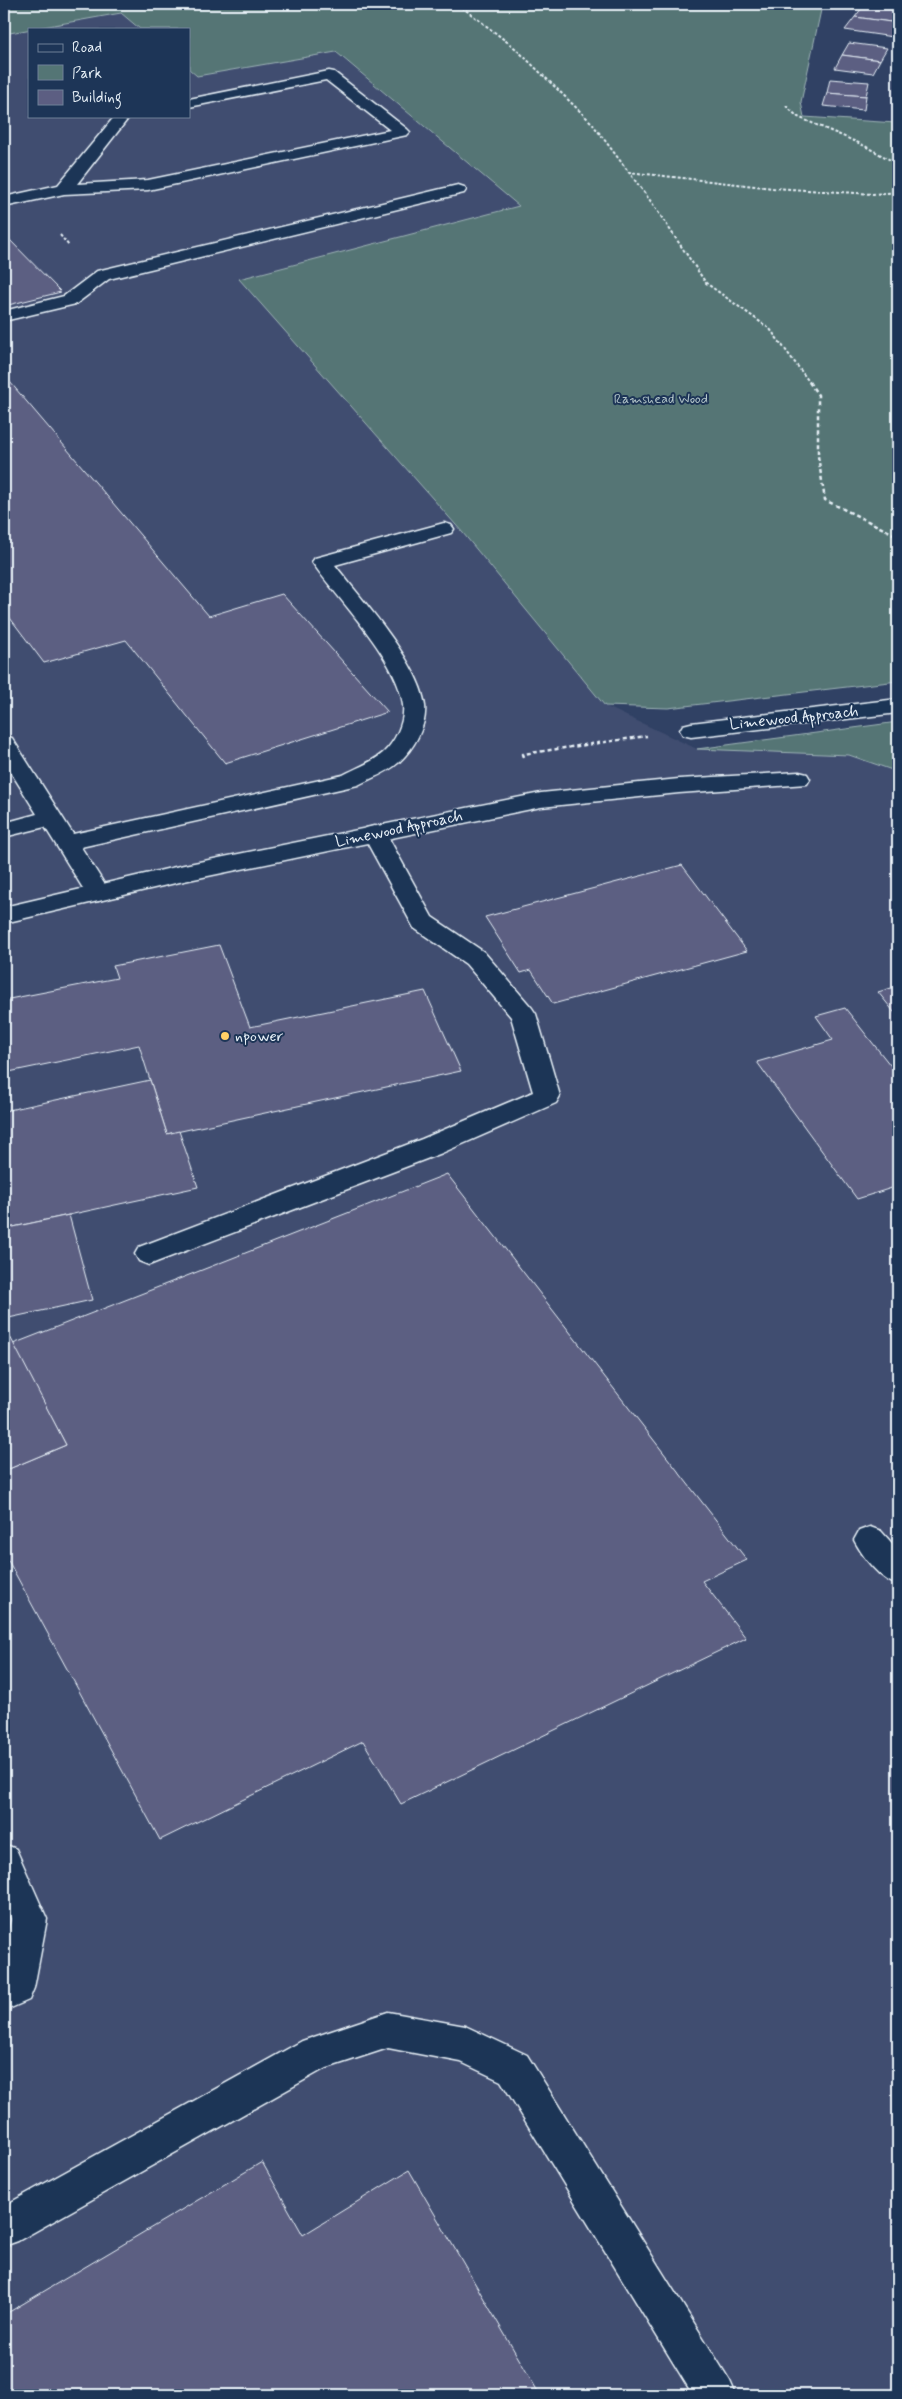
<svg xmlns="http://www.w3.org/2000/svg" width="902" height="2399" viewBox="0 0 902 2399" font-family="Mynerve,sans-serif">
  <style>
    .built { fill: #404d70 }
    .green { fill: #547575; stroke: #9eb3b6 }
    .building { fill: #5c5e82; stroke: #e8f1f8 }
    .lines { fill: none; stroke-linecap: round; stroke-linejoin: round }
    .service-casing { stroke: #e8f1f8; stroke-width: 3 }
    .minor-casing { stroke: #e8f1f8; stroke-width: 3 }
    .path-far1 { stroke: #e8f1f8; stroke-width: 2; stroke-dasharray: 3 2; stroke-linecap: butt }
    .path { stroke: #e8f1f8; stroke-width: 2.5; stroke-dasharray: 4 3; stroke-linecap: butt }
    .service { fill: #1d3557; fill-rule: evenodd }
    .minor { fill: #1d3557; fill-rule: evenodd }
    .poi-dot { fill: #ffd166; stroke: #1d3557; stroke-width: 2 }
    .labels { text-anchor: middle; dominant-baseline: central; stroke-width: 4; stroke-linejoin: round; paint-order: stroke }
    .far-park-label { font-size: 14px; fill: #b4c6ca; stroke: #1d3557 }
    .street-label { font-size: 16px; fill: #e8f1f8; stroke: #1d3557 }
    .poi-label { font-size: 16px; fill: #e8f1f8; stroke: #1d3557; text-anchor: start }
  </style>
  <rect width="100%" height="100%" fill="#304164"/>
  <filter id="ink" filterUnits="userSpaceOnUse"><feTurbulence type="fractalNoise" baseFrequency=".02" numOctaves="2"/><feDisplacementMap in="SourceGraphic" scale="10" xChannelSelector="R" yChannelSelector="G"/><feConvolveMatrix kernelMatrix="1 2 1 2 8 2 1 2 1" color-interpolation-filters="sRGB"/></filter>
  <g filter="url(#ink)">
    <g class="built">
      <path d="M 121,13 L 140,29 L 31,29 Z"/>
      <path d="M 29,29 L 29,116 L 189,116 L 189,69 L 198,76 L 335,52 L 520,207 L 240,279 L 463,533 L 605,706 L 697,749 L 849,755 L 898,772 L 898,2395 L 4,2395 L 4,34 Z"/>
    </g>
    <g class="green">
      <path d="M 4,4 L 826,4 L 821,10 L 801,102 L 804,117 L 896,123 L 898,166 L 898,681 L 668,708 L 605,706 L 463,533 L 239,279 L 519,206 L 336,52 L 197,76 L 189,69 L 189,29 L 140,29 L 121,13 L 4,34 Z"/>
      <path d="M 898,722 L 898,772 L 849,755 L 697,749 Z"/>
    </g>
    <g class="building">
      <path d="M 865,4 L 898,9 L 898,23 L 855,17 Z"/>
      <path d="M 855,17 L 898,23 L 898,30 L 893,37 L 845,30 Z"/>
      <path d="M 849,43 L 887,48 L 880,60 L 842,55 Z"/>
      <path d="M 842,55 L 880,60 L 873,73 L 835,68 Z"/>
      <path d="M 830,79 L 869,82 L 866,96 L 827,93 Z"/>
      <path d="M 827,93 L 866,96 L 864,110 L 823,106 Z"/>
      <path d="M 4,234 L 61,292 L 4,306 Z"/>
      <path d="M 4,375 L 209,616 L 282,594 L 388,712 L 225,763 L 126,640 L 44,663 L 4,610 Z"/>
      <path d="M 682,865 L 747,951 L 553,1004 L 531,970 L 521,973 L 485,917 Z"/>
      <path d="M 219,945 L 250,1027 L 425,991 L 461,1071 L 167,1134 L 139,1045 L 4,1073 L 4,1000 L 117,978 L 113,966 Z"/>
      <path d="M 898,986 L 898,1017 L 878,992 Z"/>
      <path d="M 845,1008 L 898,1075 L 898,1186 L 857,1199 L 757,1062 L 833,1040 L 816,1016 Z"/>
      <path d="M 150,1080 L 167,1134 L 179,1131 L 198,1187 L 4,1229 L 4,1111 Z"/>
      <path d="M 447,1174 L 747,1560 L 702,1581 L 746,1638 L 401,1804 L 363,1741 L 160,1840 L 4,1553 L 4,1471 L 66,1445 L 13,1344 Z"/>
      <path d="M 69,1215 L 92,1300 L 4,1319 L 4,1229 Z"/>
      <path d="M 4,1325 L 66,1445 L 4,1471 Z"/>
      <path d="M 262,2162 L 303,2235 L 409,2170 L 540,2395 L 4,2395 L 4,2315 Z"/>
    </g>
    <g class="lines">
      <g class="service-casing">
        <g id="service">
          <path d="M 329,71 L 334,72 L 407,129 L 410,132 L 407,135 L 148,190 L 64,194 L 4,207 L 4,197 L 58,185 L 115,116 L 130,116 L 77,184 L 148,180 L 390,130 L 326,80 L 189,107 L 189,99 Z"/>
          <path d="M 458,185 L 464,187 L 466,190 L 464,193 L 109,279 L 76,304 L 4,321 L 4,311 L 64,296 L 97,271 Z"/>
          <path d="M 444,523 L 451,525 L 454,529 L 451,533 L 335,565 C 361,599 420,663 425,706 C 427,726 413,750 398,763 C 387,773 371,778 358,785 L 81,847 L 110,893 L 107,898 L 98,901 L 89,898 L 45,827 L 4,837 L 4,823 L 37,814 L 4,761 L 4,736 L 12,738 L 73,834 L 343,775 C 356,768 371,763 383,753 C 395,742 405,722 403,705 C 398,659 338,600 312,562 L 315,558 Z"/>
          <path d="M 374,826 L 382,828 L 386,833 L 432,917 L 484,952 L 532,1008 L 536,1014 L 560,1096 L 556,1103 L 442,1153 L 159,1261 L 149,1265 L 139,1261 L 135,1254 L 139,1247 L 422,1139 L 533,1092 L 511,1017 L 466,964 L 414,928 L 362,833 L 366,828 Z"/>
          <path d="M 870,1527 L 881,1531 L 898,1550 L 898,1585 C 880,1580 863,1557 854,1540 L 859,1531 Z"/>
          <path d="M 4,1844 L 16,1849 L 47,1919 L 34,1988 L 29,2000 L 4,2011 L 4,1957 L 11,1919 L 4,1901 Z"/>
          <path d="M 388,2012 L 465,2026 L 527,2055 L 730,2381 L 736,2395 L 693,2395 L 501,2081 L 461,2062 L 388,2048 L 324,2069 L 18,2241 L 4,2246 L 4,2206 L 302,2041 Z"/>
        </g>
      </g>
      <g class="minor-casing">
        <g id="minor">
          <path d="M 898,699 L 898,713 L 691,737 L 683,735 L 680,730 L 683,725 L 691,723 Z"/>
          <path d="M 799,772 L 807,774 L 810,779 L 807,784 L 679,793 L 541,807 L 184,881 L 4,923 L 4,907 L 184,865 L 541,793 L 679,779 Z"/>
        </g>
      </g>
      <g class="path-far1">
        <path d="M 458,4 L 515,48 L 591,122 L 652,203 L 706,283 L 770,329 L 810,383"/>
        <path d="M 786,106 L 798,117 L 861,144 L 898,164"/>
        <path d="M 628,172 L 773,188 L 873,194 L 898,192"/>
        <path d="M 60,235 L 69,246"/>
      </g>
      <g class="path">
        <path d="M 809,382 L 818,395 L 818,456 L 825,500 L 898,536"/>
        <path d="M 524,757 L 523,754 L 647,736"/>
      </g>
      <use href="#service" class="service"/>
      <use href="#minor" class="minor"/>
    </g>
  </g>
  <circle class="poi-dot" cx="225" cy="1036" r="5"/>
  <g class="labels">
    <g class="far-park-label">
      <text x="661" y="399">Ramshead Wood</text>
    </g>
    <g class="street-label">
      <text transform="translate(794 718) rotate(-6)">Limewood Approach</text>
      <text transform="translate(399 829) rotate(-12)">Limewood Approach</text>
    </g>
    <g class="poi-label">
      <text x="235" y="1036">npower</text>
    </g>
  </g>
  <rect width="902" height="2399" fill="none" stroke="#1d3557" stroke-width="20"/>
  <rect x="10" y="10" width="882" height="2379" fill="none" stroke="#e8f1f8" stroke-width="2" filter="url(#ink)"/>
  <rect x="28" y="28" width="162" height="90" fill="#1d3557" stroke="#6e8097"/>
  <rect x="38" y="44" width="25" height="8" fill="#1d3557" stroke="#6e8097"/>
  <text x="72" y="52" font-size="15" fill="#e8f1f8">Road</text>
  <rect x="38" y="65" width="25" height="15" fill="#547575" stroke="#6e8097"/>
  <text x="72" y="78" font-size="15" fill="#e8f1f8">Park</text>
  <rect x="38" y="90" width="25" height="15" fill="#5c5e82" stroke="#6e8097"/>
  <text x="72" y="102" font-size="15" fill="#e8f1f8">Building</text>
</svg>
